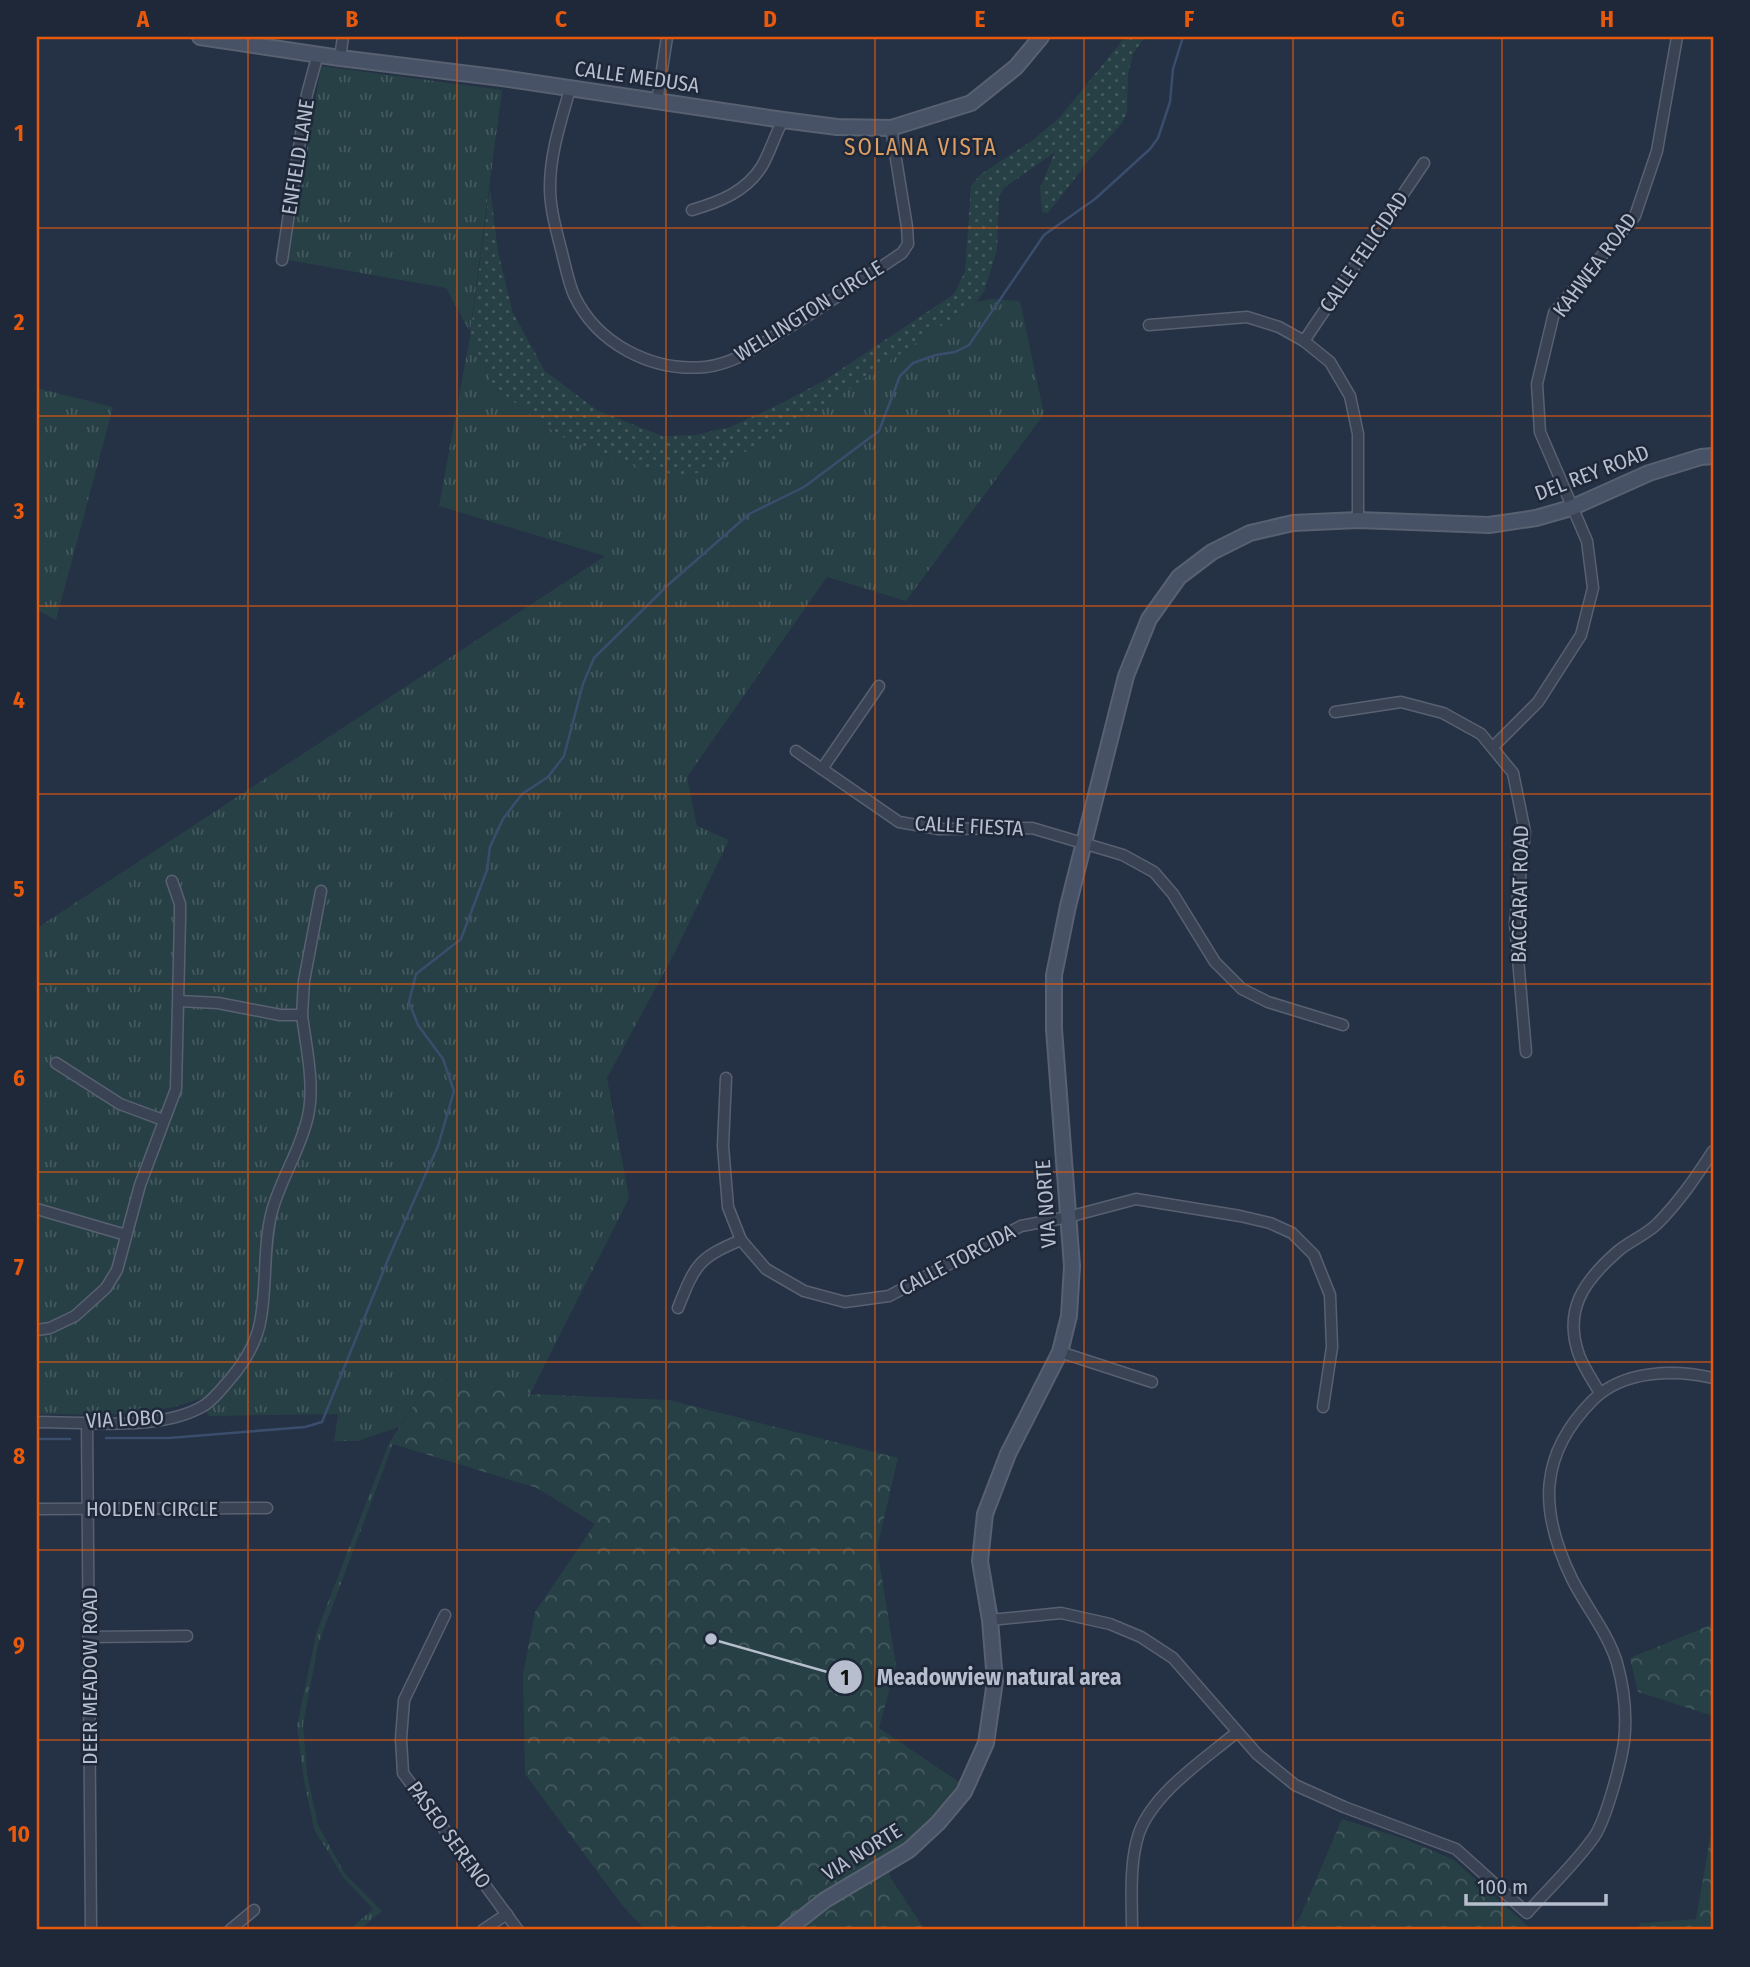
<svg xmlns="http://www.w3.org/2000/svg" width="1750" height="1967" viewBox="0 0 1750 1967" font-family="'Fira Sans Condensed',sans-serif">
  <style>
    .grass { fill: url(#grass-tufts) }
    .park { fill: url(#park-crowns) }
    .garden { fill: url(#garden-dots) }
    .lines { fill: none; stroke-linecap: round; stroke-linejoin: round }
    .stream { stroke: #3a4d6d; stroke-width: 2.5 }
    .street-casing { stroke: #586171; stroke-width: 13 }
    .secondary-casing { stroke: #586171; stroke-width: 18 }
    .street { stroke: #3a4353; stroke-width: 10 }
    .secondary { stroke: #485267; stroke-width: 14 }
    .grid { fill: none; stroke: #e8590c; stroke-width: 2; stroke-opacity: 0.55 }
    .labels { text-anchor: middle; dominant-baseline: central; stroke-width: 5; stroke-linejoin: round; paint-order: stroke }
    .street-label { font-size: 21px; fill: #b7becd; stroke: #1e2839 }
    .neighbourhood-label { font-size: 23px; letter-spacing: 2px; fill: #dc9e63; stroke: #1e2839 }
    .leader { fill: none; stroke: #b7becd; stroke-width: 2.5 }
    .callout-dot { fill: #b7becd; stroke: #1e2839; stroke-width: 2.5 }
    .mark-label { font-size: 21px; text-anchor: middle; font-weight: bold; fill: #111 }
    .callout-label { font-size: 23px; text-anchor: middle; font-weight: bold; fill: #b7becd; stroke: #1e2839; stroke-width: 5; stroke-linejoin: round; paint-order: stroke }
    .neatline { fill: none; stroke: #e8590c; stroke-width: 2.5 }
    .grid-label { font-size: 23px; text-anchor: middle; font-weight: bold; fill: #e8590c }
  </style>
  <defs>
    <pattern id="grass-tufts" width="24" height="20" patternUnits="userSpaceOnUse" patternTransform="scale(1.75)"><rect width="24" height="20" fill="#274045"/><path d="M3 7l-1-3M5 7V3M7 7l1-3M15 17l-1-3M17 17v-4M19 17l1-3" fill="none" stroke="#445a5f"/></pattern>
    <pattern id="park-crowns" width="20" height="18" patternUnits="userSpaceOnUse" patternTransform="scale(1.75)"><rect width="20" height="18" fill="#274045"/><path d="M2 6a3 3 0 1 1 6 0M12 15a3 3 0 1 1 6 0" fill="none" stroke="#445a5f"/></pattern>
    <pattern id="garden-dots" width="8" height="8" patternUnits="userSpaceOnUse" patternTransform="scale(1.75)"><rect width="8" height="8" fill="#274045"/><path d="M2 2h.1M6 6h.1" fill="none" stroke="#445a5f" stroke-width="1.8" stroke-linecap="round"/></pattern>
  </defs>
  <rect width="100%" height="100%" fill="#253144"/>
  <g class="grass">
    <path d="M 321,66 L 502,90 L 470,332 L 446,288 L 288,260 Z"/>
    <path d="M 992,299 L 1020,301 L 1044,414 L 906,601 L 827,577 L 687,777 L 697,826 L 729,840 L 674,954 L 607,1078 L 629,1198 L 530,1394 L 431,1379 L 399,1427 L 358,1441 L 334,1441 L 338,1414 L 209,1416 L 199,1399 C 146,1419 93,1414 37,1414 L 37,928 L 605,556 L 439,506 L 470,336 L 494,387 L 558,435 L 598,452 L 639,467 L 677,475 L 780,436 L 976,302 Z"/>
    <path d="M 37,388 L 113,407 L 56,620 L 37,610 Z"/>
    <path d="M 389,1443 L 393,1444 L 318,1645 L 303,1725 L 307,1774 L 318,1825 L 345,1874 L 382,1911 L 360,1930 L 349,1930 L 373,1909 L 343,1877 L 314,1829 L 303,1775 L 297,1726 L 316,1634 Z"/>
  </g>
  <g class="park">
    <path d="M 431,1379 L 530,1394 L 669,1400 L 898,1458 L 877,1548 L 896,1665 L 879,1728 L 959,1782 C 936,1815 924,1830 890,1854 L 890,1877 L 925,1930 L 645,1930 L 622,1905 L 525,1774 L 523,1674 L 535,1612 L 595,1524 L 537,1488 L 389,1443 Z"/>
    <path d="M 1713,1624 L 1713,1716 L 1638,1692 L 1630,1658 Z"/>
    <path d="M 1342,1819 L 1405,1839 L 1454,1860 L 1532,1930 L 1290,1930 L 1300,1917 Z"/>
    <path d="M 1713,1821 L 1713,1930 L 1636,1930 L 1641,1923 L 1696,1919 Z"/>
  </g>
  <path class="garden" d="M 1125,37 L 1145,37 L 1133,54 L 1128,74 L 1127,112 L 1123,122 L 1089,160 L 1048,213 L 1042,212 L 1040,188 L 1055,152 L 1004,188 L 999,197 L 997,250 L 984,292 L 976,302 L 780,436 L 697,473 L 677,475 L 639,467 L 598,452 L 558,435 L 494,387 L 470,336 L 490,187 L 498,252 L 513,313 L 545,371 L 597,410 L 662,436 L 696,435 L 730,427 L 780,404 L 825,380 L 954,294 L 965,272 L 971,186 L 981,174 L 1033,140 L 1060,117 Z"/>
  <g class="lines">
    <g class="stream">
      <path d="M 106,1438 L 169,1438 L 305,1427 L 322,1422 L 389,1257 L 438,1146 L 454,1091 L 443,1059 L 418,1025 L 409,1002 L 416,974 L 461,939 L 487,870 L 490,847 L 503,819 L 522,794 L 548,777 L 564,756 L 583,684 L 594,658 L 668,585 L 749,514 L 804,487 L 879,431 L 900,376 L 913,363 L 936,355 L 955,352 L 969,345 L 1044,235 L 1095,199 L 1150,149 L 1158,138 L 1170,102 L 1173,69 L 1183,37"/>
      <path d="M 37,1439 L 70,1439"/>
    </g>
    <g class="street-casing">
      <g id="street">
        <path d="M 340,58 L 343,37"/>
        <path d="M 570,89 C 561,121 550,153 550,187 C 550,209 556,229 561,249 C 565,264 568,281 574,295 C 597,344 652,372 705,367 C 735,364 762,344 786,329 C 826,305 863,279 902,253 L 908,244 L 907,227 L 891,128"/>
        <path d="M 657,102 L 667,37"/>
        <path d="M 692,210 C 719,202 746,192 762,166 C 770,152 775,135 783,120"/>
        <path d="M 282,260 L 307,94 L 318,54"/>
        <path d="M 1149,325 L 1247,317 L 1279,327 L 1304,341 L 1330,362 L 1350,396 L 1358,434 L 1358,520"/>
        <path d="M 1304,341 L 1424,163"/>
        <path d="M 1335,712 L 1401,702 L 1443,713 L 1481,734 L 1513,773 L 1525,832 L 1515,923 L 1526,1052"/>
        <path d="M 1493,747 L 1538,702 L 1581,635 L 1593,588 L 1587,541 L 1540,432 L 1537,384 L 1554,313 L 1635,216 L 1657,151 L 1677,37"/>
        <path d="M 796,751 L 899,822 L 939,829 L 1032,828 L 1123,855 L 1154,872 L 1173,894 L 1215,962 L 1242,989 L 1268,1002 L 1343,1025"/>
        <path d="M 822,769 L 879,686"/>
        <path d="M 179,1001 L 218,1003 L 280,1015 L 302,1015 L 304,981 L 321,891"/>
        <path d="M 56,1063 L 120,1104 L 163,1120"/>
        <path d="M 726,1078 L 723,1146 L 728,1207 L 741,1240 L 766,1269 L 804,1291 L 845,1302 L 889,1296 L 1021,1226 L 1068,1217 L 1136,1199 L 1240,1216 L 1270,1223 L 1292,1233 L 1314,1255 L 1330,1295 L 1332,1347 L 1323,1407"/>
        <path d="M 37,1209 L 126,1235"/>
        <path d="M 678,1308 C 695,1265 698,1258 741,1240"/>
        <path d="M 37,1330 L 50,1328 L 75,1316 L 106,1288 L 117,1270 L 140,1185 L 176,1089 L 180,918 L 180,904 L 172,881"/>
        <path d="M 1060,1352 L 1152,1382"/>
        <path d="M 1600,1393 C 1593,1381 1584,1368 1579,1355 C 1563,1310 1584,1281 1617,1252 C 1629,1241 1646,1235 1657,1224 C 1679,1202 1696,1177 1713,1151"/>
        <path d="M 37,1422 C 87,1422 161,1432 205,1405 C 215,1398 223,1387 231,1378 C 246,1360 258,1340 261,1317 C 267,1282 263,1245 272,1211 C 281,1178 301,1149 308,1116 C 315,1084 306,1047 302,1015"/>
        <path d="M 87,1422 L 91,1930"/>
        <path d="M 37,1509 L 267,1508"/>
        <path d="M 445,1615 L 404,1700 L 401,1739 L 403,1773 L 518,1930"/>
        <path d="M 990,1620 L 1061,1613 L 1110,1624 L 1141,1637 L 1173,1658 L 1257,1754 L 1295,1785 L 1344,1807 L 1456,1849 L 1527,1913 C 1549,1888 1575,1864 1594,1837 C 1606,1820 1621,1763 1624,1742 C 1627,1716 1624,1688 1617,1663 C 1608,1633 1586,1607 1572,1579 C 1539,1511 1538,1455 1593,1400 C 1623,1370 1675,1369 1713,1378"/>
        <path d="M 90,1637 L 187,1636"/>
        <path d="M 230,1930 L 254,1910"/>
        <path d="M 483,1930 L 507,1914"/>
        <path d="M 1132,1930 C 1132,1899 1129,1863 1139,1833 C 1154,1792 1205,1759 1237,1732"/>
      </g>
    </g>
    <g class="secondary-casing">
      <g id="secondary">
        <path d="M 200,37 L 340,58 L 502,78 L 783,120 L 837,127 L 891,128 L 971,103 L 1016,67 L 1041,37"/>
        <path d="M 787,1930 L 825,1900 L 909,1850 L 938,1823 L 964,1792 L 986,1743 L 995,1681 L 990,1620 L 980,1561 L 985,1514 L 1008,1454 L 1060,1352 L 1069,1316 L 1072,1266 L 1054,1029 L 1054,975 L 1068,906 L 1126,676 L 1149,619 L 1179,577 L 1212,552 L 1250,533 L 1293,523 L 1358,520 L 1489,525 L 1536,518 L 1571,508 L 1649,473 L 1701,457 L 1713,456"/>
      </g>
    </g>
    <use href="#street" class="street"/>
    <use href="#secondary" class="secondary"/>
  </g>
  <path class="grid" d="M 248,37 L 248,1930M 457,37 L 457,1930M 666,37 L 666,1930M 875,37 L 875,1930M 1084,37 L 1084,1930M 1293,37 L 1293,1930M 1502,37 L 1502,1930M 37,228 L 1713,228M 37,416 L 1713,416M 37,606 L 1713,606M 37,794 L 1713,794M 37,984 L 1713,984M 37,1172 L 1713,1172M 37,1362 L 1713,1362M 37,1550 L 1713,1550M 37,1740 L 1713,1740"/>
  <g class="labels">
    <g class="street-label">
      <text transform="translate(637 77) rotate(8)">CALLE MEDUSA</text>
      <text transform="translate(298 157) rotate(-81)">ENFIELD LANE</text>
      <text transform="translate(1364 252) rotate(-56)">CALLE FELICIDAD</text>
      <text transform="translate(1595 265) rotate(-53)">KAHWEA ROAD</text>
      <text transform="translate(809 311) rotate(-32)">WELLINGTON CIRCLE</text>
      <text transform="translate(1592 473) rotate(-21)">DEL REY ROAD</text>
      <text transform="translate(969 826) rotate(3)">CALLE FIESTA</text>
      <text transform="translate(1520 894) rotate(-89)">BACCARAT ROAD</text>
      <text transform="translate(1046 1204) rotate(-94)">VIA NORTE</text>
      <text transform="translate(957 1260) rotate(-28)">CALLE TORCIDA</text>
      <text transform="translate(125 1419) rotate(-3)">VIA LOBO</text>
      <text x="152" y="1509">HOLDEN CIRCLE</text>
      <text transform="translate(90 1676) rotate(-90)">DEER MEADOW ROAD</text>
      <text transform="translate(449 1835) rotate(54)">PASEO SERENO</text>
      <text transform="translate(862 1852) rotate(-32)">VIA NORTE</text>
    </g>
    <g class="neighbourhood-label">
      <text x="921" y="147">SOLANA VISTA</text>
    </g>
  </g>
  <path class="leader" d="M711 1639L845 1677"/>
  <g class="callout-dot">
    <circle cx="711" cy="1639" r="7"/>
    <circle cx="845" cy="1677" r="18"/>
  </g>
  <g class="mark-label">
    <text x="845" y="1685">1</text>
  </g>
  <g class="callout-label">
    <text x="999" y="1685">Meadowview natural area</text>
  </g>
  <rect width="1750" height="1967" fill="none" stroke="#1e2839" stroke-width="77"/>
  <path d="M1466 1894v10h140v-10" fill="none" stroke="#b7becd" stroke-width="3.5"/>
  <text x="1477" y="1894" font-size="21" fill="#b7becd" stroke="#1e2839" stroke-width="5" paint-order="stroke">100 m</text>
  <rect x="38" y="38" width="1674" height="1890" class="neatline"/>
  <g class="grid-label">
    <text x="143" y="27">A</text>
    <text x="352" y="27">B</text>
    <text x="561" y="27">C</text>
    <text x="770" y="27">D</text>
    <text x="980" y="27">E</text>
    <text x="1189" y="27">F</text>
    <text x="1398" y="27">G</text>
    <text x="1607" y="27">H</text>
    <text x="19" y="141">1</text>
    <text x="19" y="330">2</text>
    <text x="19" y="519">3</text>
    <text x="19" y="708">4</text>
    <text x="19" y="897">5</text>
    <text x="19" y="1086">6</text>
    <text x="19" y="1275">7</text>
    <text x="19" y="1464">8</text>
    <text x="19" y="1653">9</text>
    <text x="19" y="1842">10</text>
  </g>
</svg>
